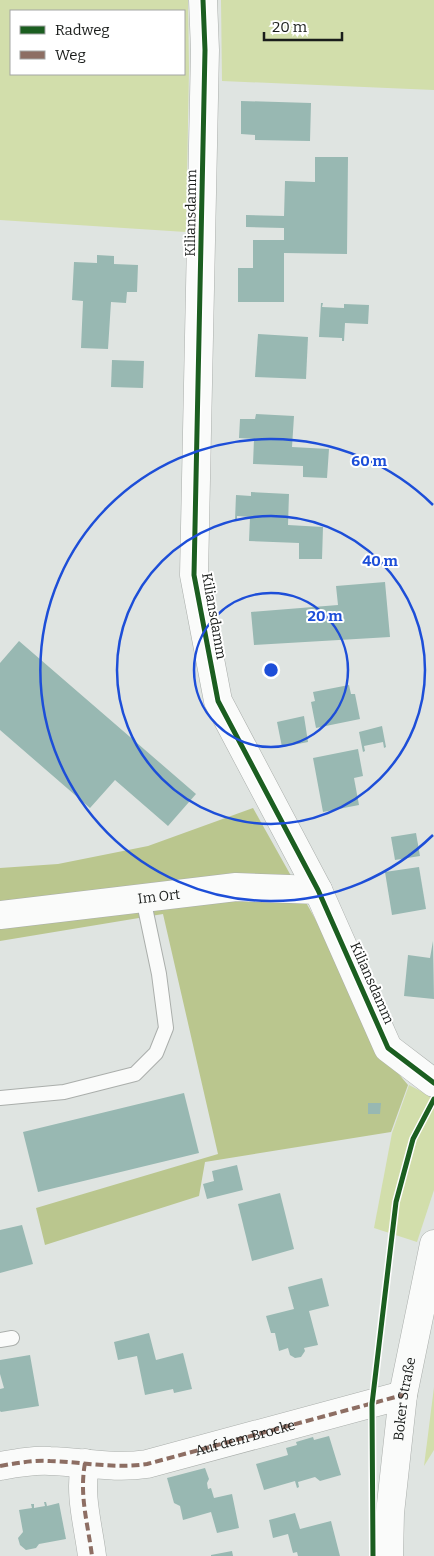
<svg xmlns="http://www.w3.org/2000/svg" width="434" height="1556" viewBox="0 0 434 1556" font-family="Bitter,serif">
  <style>
    .green { fill: #d2deab; fill-rule: evenodd }
    .forest { fill: #bac68e }
    .building { fill: #98b8b2 }
    .lines { fill: none; stroke-linecap: round; stroke-linejoin: round }
    .service-casing { stroke: #aaaeab; stroke-width: 16 }
    .minor-casing { stroke: #aaaeab; stroke-width: 29 }
    .secondary-casing { stroke: #aaaeab; stroke-width: 29 }
    .service { stroke: #fafbfa; stroke-width: 14 }
    .minor { stroke: #fafbfa; stroke-width: 28 }
    .secondary { stroke: #fafbfa; stroke-width: 28 }
    .quiet { stroke: #8d6e63; stroke-width: 4; stroke-dasharray: 8 4; stroke-linecap: butt }
    .cycleway-casing { stroke: #fff; stroke-width: 8 }
    .cycleway { stroke: #1b5e20; stroke-width: 5 }
    .ring { fill: none; stroke: #1d4ed8; stroke-width: 2.5 }
    .labels { text-anchor: middle; dominant-baseline: central; stroke-width: 4; stroke-linejoin: round; paint-order: stroke }
    .street-label { font-size: 14px; fill: #1a1d1b; stroke: #fff }
    .centre { fill: #1d4ed8; stroke: #fff; stroke-width: 2.5 }
    .ring-label { font-size: 15px; text-anchor: middle; font-weight: bold; fill: #1d4ed8; stroke: #fff; stroke-width: 4; stroke-linejoin: round; paint-order: stroke }
  </style>
  <rect width="100%" height="100%" fill="#dfe4e1"/>
  <g class="green">
    <path d="M 0,0 L 188,0 L 189,69 L 186,232 L 0,220 ZM 11,11 L 184,11 L 184,74 L 11,74 Z"/>
    <path d="M 221,0 L 434,0 L 434,90 L 222,81 Z"/>
    <path d="M 409,1085 L 434,1098 L 434,1190 L 417,1242 L 374,1228 L 392,1133 Z"/>
    <path d="M 434,1387 L 434,1450 L 424,1466 Z"/>
  </g>
  <path class="forest" d="M 253,808 L 318,924 L 386,1059 L 408,1085 L 391,1132 L 205,1162 L 199,1196 L 45,1245 L 36,1208 L 218,1154 L 163,914 L 0,941 L 0,868 L 58,864 L 148,846 Z"/>
  <g class="building">
    <path d="M 241,101 L 311,103 L 310,141 L 255,140 L 255,135 L 241,134 Z"/>
    <path d="M 315,157 L 348,157 L 347,254 L 284,253 L 284,302 L 238,302 L 238,268 L 253,268 L 253,240 L 284,240 L 284,228 L 246,227 L 246,215 L 284,216 L 285,181 L 315,182 Z"/>
    <path d="M 97,255 L 114,256 L 114,264 L 138,265 L 137,292 L 127,292 L 126,303 L 111,302 L 108,349 L 81,348 L 83,301 L 72,300 L 74,262 L 97,263 Z"/>
    <path d="M 321,303 L 323,303 L 322,307 L 344,308 L 344,304 L 369,305 L 368,324 L 345,323 L 344,341 L 342,341 L 342,338 L 319,337 Z"/>
    <path d="M 258,334 L 308,337 L 306,379 L 255,377 Z"/>
    <path d="M 112,360 L 144,361 L 143,388 L 111,387 Z"/>
    <path d="M 256,414 L 294,416 L 292,447 L 329,449 L 327,478 L 303,477 L 303,466 L 253,464 L 254,439 L 239,438 L 240,419 L 255,419 Z"/>
    <path d="M 251,492 L 289,494 L 288,525 L 323,527 L 322,559 L 299,559 L 299,543 L 249,541 L 250,517 L 237,516 L 237,520 L 235,520 L 236,495 L 251,496 Z"/>
    <path d="M 385,582 L 390,637 L 254,645 L 251,612 L 338,605 L 336,586 Z"/>
    <path d="M 19,641 L 196,794 L 168,826 L 115,780 L 90,808 L 0,730 L 0,663 Z"/>
    <path d="M 349,685 L 351,694 L 355,694 L 360,719 L 316,728 L 311,702 L 315,701 L 313,692 Z"/>
    <path d="M 304,716 L 308,742 L 282,747 L 277,722 Z"/>
    <path d="M 382,726 L 386,747 L 384,748 L 383,742 L 364,746 L 365,751 L 363,752 L 359,732 Z"/>
    <path d="M 358,749 L 363,776 L 354,778 L 359,805 L 323,812 L 313,758 Z"/>
    <path d="M 416,833 L 420,856 L 395,860 L 391,837 Z"/>
    <path d="M 419,867 L 426,909 L 392,915 L 385,872 Z"/>
    <path d="M 433,941 L 434,999 L 404,996 L 408,955 L 430,958 Z"/>
    <path d="M 184,1093 L 199,1153 L 38,1192 L 23,1132 Z"/>
    <path d="M 368,1103 L 381,1103 L 380,1114 L 368,1114 Z"/>
    <path d="M 237,1165 L 243,1190 L 207,1199 L 203,1184 L 214,1181 L 212,1171 Z"/>
    <path d="M 280,1193 L 294,1249 L 252,1261 L 238,1204 Z"/>
    <path d="M 22,1225 L 33,1264 L 0,1273 L 0,1230 Z"/>
    <path d="M 322,1278 L 329,1306 L 309,1311 L 318,1345 L 304,1348 L 305,1351 L 301,1357 L 295,1358 L 290,1355 L 288,1348 L 279,1351 L 275,1333 L 271,1333 L 266,1316 L 294,1309 L 288,1287 Z"/>
    <path d="M 149,1333 L 156,1360 L 183,1353 L 192,1389 L 174,1393 L 173,1389 L 145,1395 L 137,1356 L 118,1360 L 114,1342 Z"/>
    <path d="M 30,1355 L 39,1406 L 1,1412 L 0,1411 L 0,1389 L 4,1388 L 0,1374 L 0,1360 Z"/>
    <path d="M 329,1436 L 341,1475 L 320,1481 L 315,1477 L 298,1482 L 299,1487 L 297,1488 L 295,1481 L 264,1490 L 256,1464 L 288,1455 L 286,1448 L 297,1445 L 296,1442 L 313,1437 L 314,1440 Z"/>
    <path d="M 205,1468 L 209,1479 L 207,1483 L 208,1489 L 211,1488 L 214,1498 L 232,1494 L 239,1528 L 217,1533 L 211,1512 L 183,1520 L 180,1506 L 174,1503 L 167,1478 Z"/>
    <path d="M 44,1502 L 46,1502 L 47,1506 L 59,1503 L 66,1539 L 39,1544 L 36,1548 L 26,1550 L 20,1545 L 18,1538 L 23,1532 L 19,1510 L 32,1508 L 31,1504 L 34,1504 L 34,1508 L 45,1506 Z"/>
    <path d="M 295,1513 L 300,1529 L 331,1521 L 340,1556 L 298,1556 L 297,1552 L 293,1553 L 288,1534 L 273,1538 L 269,1520 Z"/>
    <path d="M 232,1551 L 233,1556 L 211,1556 L 211,1555 Z"/>
  </g>
  <g class="lines">
    <g class="service-casing">
      <g id="service">
        <path d="M 0,1098 L 64,1092 L 135,1074 L 156,1053 L 166,1028 L 159,974 L 143,898"/>
        <path d="M 0,1340 L 12,1338"/>
      </g>
    </g>
    <g class="minor-casing">
      <g id="minor">
        <path d="M 203,0 L 205,50 L 194,575 L 218,701 L 318,890 L 388,1048 L 434,1083"/>
        <path id="s1" d="M 0,915 L 236,887 L 318,890"/>
        <path d="M 85,1463 C 79,1496 88,1524 92,1556"/>
        <path d="M 0,1466 C 17,1463 33,1460 50,1461 C 83,1462 114,1469 147,1464 L 403,1395"/>
      </g>
    </g>
    <g class="secondary-casing">
      <g id="secondary">
        <path id="s2" d="M 389,1556 L 390,1513 L 403,1395 L 434,1244"/>
      </g>
    </g>
    <use href="#service" class="service"/>
    <use href="#minor" class="minor"/>
    <use href="#secondary" class="secondary"/>
    <g class="quiet">
      <path d="M 85,1463 C 79,1496 88,1524 92,1556"/>
      <path id="s3" d="M 0,1466 C 17,1463 33,1460 50,1461 C 83,1462 114,1469 147,1464 L 403,1395"/>
    </g>
    <g class="cycleway-casing">
      <g id="cycleway">
        <path d="M 203,0 L 205,50 L 194,575 L 218,701 L 318,890 L 388,1048 L 434,1083"/>
        <path d="M 373,1556 L 372,1404 L 396,1202 L 413,1139 L 434,1099"/>
      </g>
    </g>
    <use href="#cycleway" class="cycleway"/>
  </g>
  <g class="ring">
    <circle cx="271" cy="670" r="77"/>
    <circle cx="271" cy="670" r="154"/>
    <path d="M433 835A231 231 0 1 1 433 505"/>
  </g>
  <g class="labels">
    <g class="street-label">
      <text transform="translate(191 213) rotate(-89)">Kiliansdamm</text>
      <text transform="translate(214 616) rotate(80)">Kiliansdamm</text>
      <text stroke="none"><textPath href="#s1" startOffset="160">Im Ort</textPath></text>
      <text transform="translate(372 983) rotate(66)">Kiliansdamm</text>
      <text stroke="none"><textPath href="#s2" startOffset="158">Boker Straße</textPath></text>
      <text stroke="none"><textPath href="#s3" startOffset="249">Auf dem Brocke</textPath></text>
    </g>
  </g>
  <circle cx="271" cy="670" r="8" class="centre"/>
  <g class="ring-label">
    <text x="369" y="466">60 m</text>
    <text x="380" y="566">40 m</text>
    <text x="325" y="621">20 m</text>
  </g>
  <rect x="10" y="10" width="175" height="65" fill="#ffffff" stroke="#a3a5a4"/>
  <rect x="20" y="26" width="25" height="8" fill="#1b5e20" stroke="#a3a5a4"/>
  <text x="55" y="35" font-size="15" fill="#1a1d1b">Radweg</text>
  <rect x="20" y="51" width="25" height="8" fill="#8d6e63" stroke="#a3a5a4"/>
  <text x="55" y="60" font-size="15" fill="#1a1d1b">Weg</text>
  <path d="M264 32v8h78v-8" fill="none" stroke="#1a1d1b" stroke-width="2.5"/>
  <text x="272" y="32" font-size="15" fill="#1a1d1b" stroke="#ffffff" stroke-width="4" paint-order="stroke">20 m</text>
</svg>
